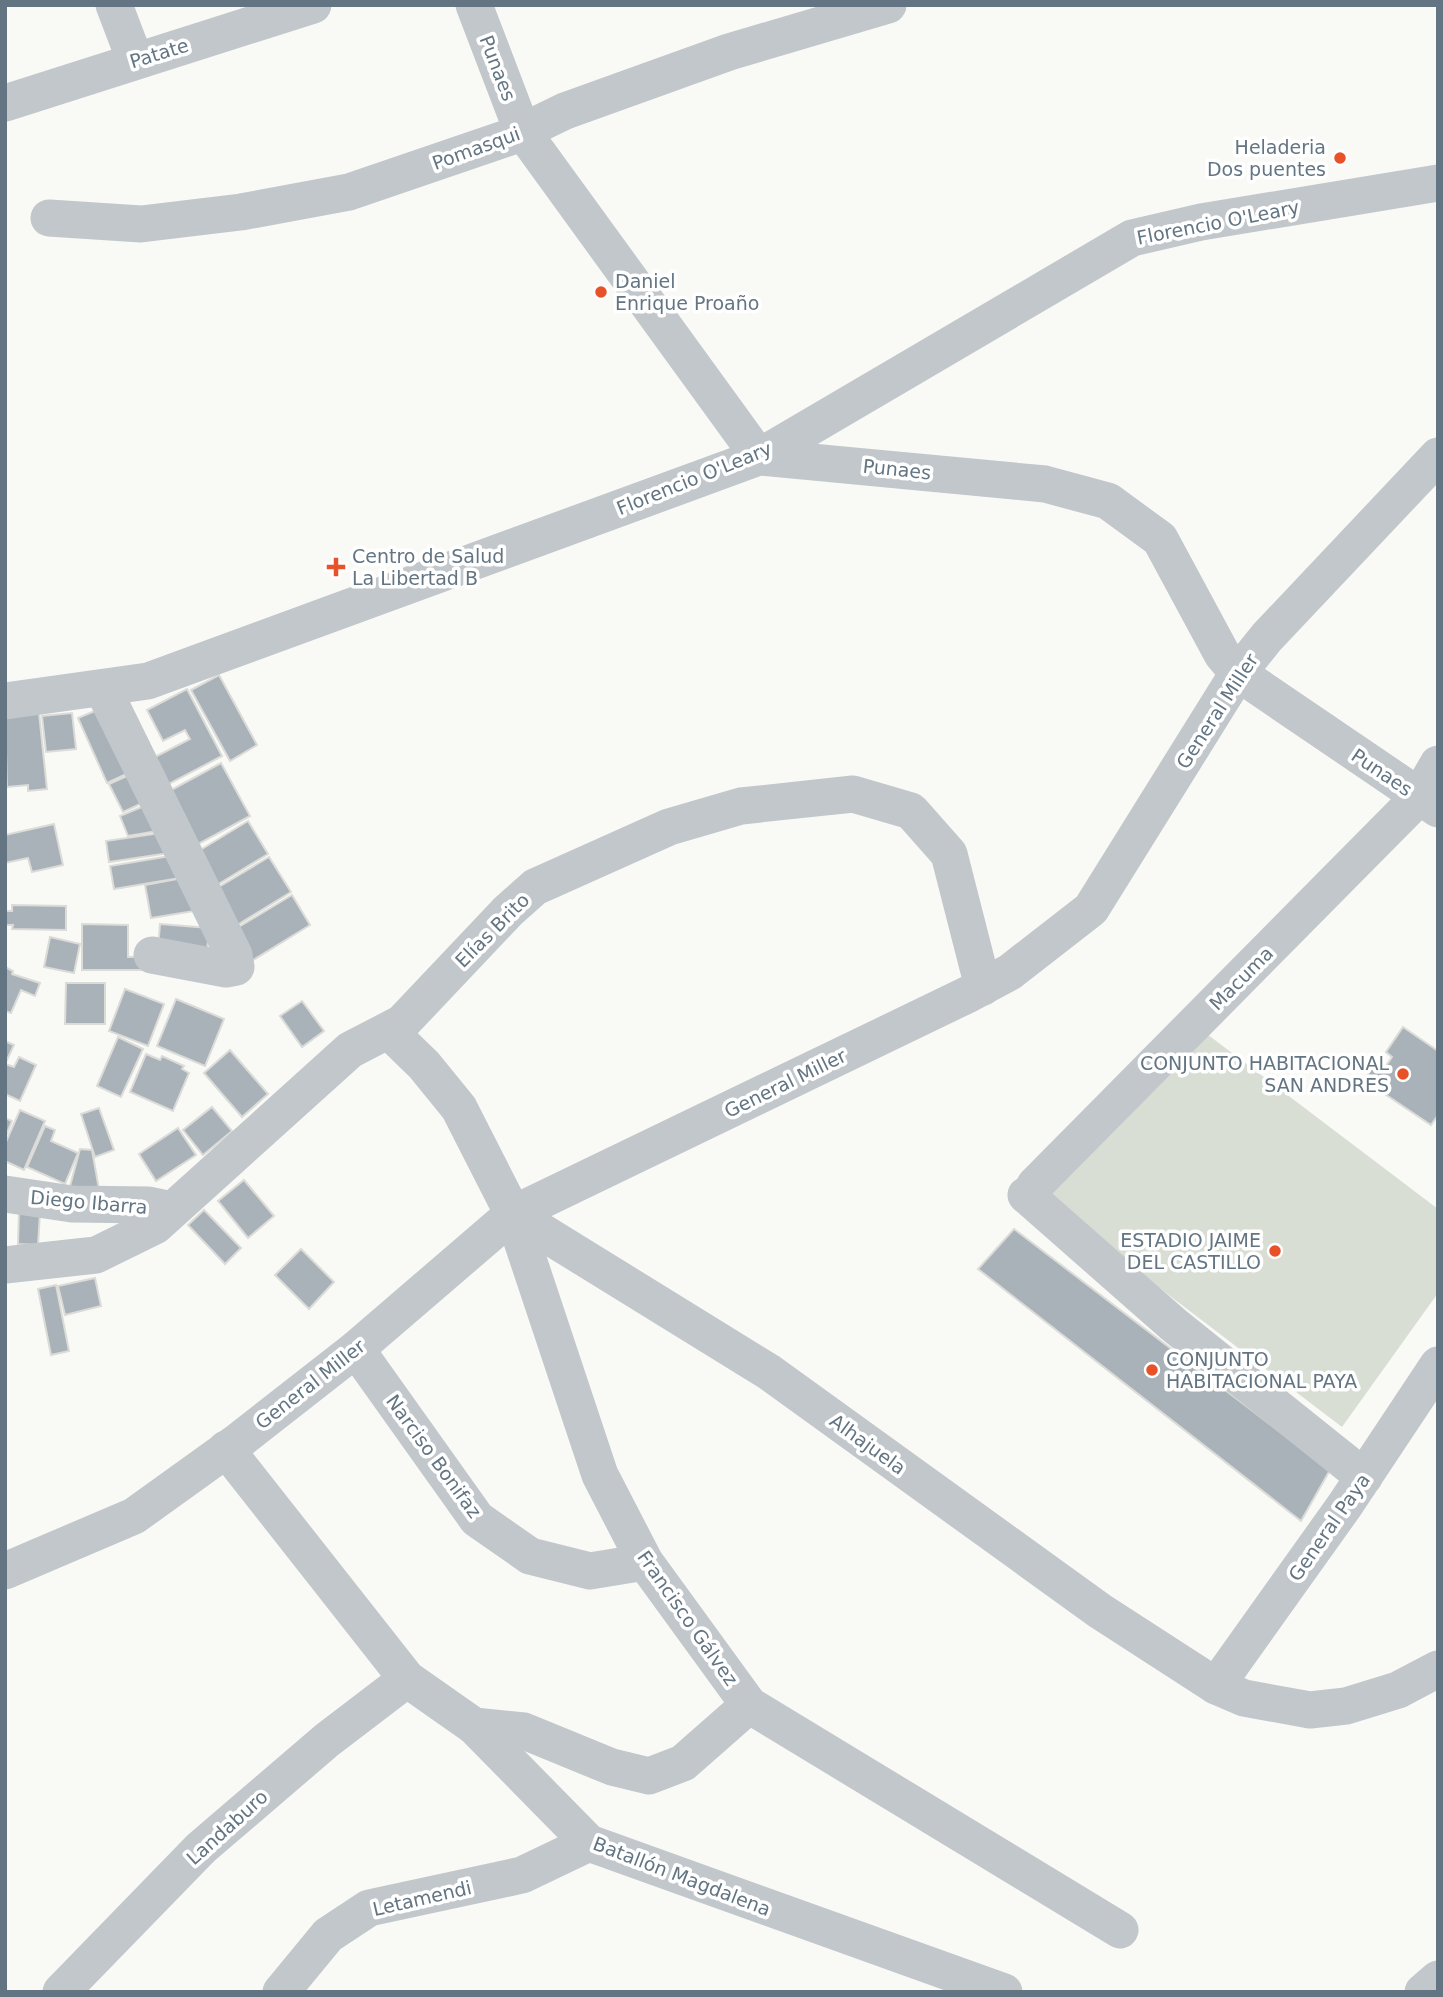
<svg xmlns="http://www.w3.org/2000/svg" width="1443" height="1997" viewBox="0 0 1443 1997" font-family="'DejaVu Sans',sans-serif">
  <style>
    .green { fill: #d9ded5 }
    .building { fill: #a9b2b8; stroke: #dbdbd8; stroke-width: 2 }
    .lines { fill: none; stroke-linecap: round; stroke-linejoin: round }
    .minor { stroke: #c2c7cb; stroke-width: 37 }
    .poi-dot { fill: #e75228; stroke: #fff; stroke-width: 2.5 }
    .labels { text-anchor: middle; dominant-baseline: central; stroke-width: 7; stroke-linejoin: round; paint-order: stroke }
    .street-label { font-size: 19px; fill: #637582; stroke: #fff }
    .poi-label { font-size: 19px; fill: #637582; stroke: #fff; text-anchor: end }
  </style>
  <rect width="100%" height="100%" fill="#f9f9f6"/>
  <path class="green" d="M 1207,1034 L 1438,1209 L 1438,1293 L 1342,1427 L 1044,1200 Z"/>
  <g class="building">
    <path d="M 219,675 L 257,745 L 230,761 L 191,690 Z"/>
    <path d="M 187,689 L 222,756 L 165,786 L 151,759 L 190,739 L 185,730 L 163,741 L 147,710 Z"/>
    <path d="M 97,710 L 135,770 L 107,783 L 78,718 Z"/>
    <path d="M 39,713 L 47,789 L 28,791 L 28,785 L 7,787 L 5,716 Z"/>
    <path d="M 72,713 L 76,749 L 46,752 L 42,716 Z"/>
    <path d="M 221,763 L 250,816 L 191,848 L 162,795 Z"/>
    <path d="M 136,772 L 149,800 L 123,812 L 109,784 Z"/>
    <path d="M 151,803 L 163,830 L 128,836 L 120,816 Z"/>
    <path d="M 248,821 L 268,854 L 212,888 L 192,855 Z"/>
    <path d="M 54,824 L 63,865 L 32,872 L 28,858 L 5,863 L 5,835 Z"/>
    <path d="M 167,832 L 176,852 L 109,862 L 106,841 Z"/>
    <path d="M 176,855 L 180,878 L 114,889 L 110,866 Z"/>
    <path d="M 269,857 L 291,892 L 234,927 L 212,891 Z"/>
    <path d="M 188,877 L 194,911 L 151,918 L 145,885 Z"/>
    <path d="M 292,895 L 310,925 L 250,962 L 232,931 Z"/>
    <path d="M 12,905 L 66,906 L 66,930 L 12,929 L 13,925 L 5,925 L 5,911 L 12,911 Z"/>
    <path d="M 82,924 L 128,925 L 128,957 L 143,957 L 143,970 L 82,970 Z"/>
    <path d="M 160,924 L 209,928 L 207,953 L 158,949 Z"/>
    <path d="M 50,937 L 80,944 L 74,973 L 44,967 Z"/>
    <path d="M 5,967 L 13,971 L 12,974 L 40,983 L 35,996 L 21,990 L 11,1013 L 5,1011 Z"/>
    <path d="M 66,983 L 105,983 L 105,1024 L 65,1024 Z"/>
    <path d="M 125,989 L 164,1004 L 148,1046 L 109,1031 Z"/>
    <path d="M 176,999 L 224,1019 L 205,1066 L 157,1046 Z"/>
    <path d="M 302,1001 L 324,1031 L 302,1047 L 280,1016 Z"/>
    <path d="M 1403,1027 L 1438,1051 L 1438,1115 L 1431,1125 L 1364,1080 L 1375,1063 L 1384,1069 L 1392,1057 L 1386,1052 Z"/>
    <path d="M 118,1037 L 143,1049 L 121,1097 L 97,1086 Z"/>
    <path d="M 5,1041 L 14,1045 L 5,1064 Z"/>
    <path d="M 230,1050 L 268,1094 L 242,1117 L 204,1073 Z"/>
    <path d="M 146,1054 L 160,1060 L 162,1056 L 184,1066 L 182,1069 L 189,1073 L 173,1111 L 130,1092 Z"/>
    <path d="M 19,1057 L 36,1065 L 20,1101 L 5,1094 L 5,1064 L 14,1067 Z"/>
    <path d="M 212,1107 L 232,1131 L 203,1155 L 183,1130 Z"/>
    <path d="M 99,1108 L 114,1150 L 95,1157 L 81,1114 Z"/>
    <path d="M 20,1110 L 45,1121 L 24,1170 L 5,1161 L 5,1144 Z"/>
    <path d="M 5,1118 L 12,1121 L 5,1138 Z"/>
    <path d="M 45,1126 L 55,1130 L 51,1141 L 78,1153 L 65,1184 L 27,1167 Z"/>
    <path d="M 178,1128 L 196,1155 L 156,1181 L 139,1154 Z"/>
    <path d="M 80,1149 L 92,1150 L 100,1195 L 69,1190 Z"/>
    <path d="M 244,1180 L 274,1216 L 248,1238 L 218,1201 Z"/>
    <path d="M 204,1210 L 241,1248 L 225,1264 L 188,1225 Z"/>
    <path d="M 19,1212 L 40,1213 L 38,1245 L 18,1244 Z"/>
    <path d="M 1014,1229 L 1330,1470 L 1301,1521 L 978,1269 Z"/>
    <path d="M 301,1249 L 334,1282 L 309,1309 L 275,1275 Z"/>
    <path d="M 95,1278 L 101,1306 L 65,1315 L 58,1286 Z"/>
    <path d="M 56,1285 L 69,1351 L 51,1355 L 38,1289 Z"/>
  </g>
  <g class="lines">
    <g class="minor">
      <path d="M 114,5 L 135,60"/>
      <path d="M 474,5 L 518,120 L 531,143 L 759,457 L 1045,484 L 1108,501 L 1160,539 L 1222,654 L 1238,673 L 1438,809"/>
      <path d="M 5,103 L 313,5"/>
      <path d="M 49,218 L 141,224 L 241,212 L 349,192 L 513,136 L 565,111 L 729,52 L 888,5"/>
      <path d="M 103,689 L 234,955 L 236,967 L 226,969 L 152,955"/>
      <path d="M 5,701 L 148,681 L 759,457 L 1132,238 L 1201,222 L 1438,183"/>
      <path d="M 389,1031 L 424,1065 L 459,1108 L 513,1214 L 600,1475 L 645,1562 L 749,1705 L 1120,1930"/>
      <path d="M 1035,1185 L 1419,797 L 1438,764"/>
      <path d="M 5,1194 L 72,1204 L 149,1205 L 172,1210"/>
      <path d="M 1026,1195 L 1174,1325 L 1364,1477"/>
      <path d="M 513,1214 L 769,1372 L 1100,1611 L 1216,1686 L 1244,1698 L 1310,1710 L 1346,1706 L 1398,1690 L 1438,1669"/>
      <path d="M 5,1265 L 96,1255 L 155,1226 L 350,1050 L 402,1023 L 508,911 L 535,887 L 669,827 L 741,806 L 853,794 L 911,811 L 949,854 L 983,987"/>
      <path d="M 356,1349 L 477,1519 L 530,1556 L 590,1571 L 645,1562"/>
      <path d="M 226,1449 L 407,1679 L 474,1726 L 589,1843 L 1004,1992"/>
      <path d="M 5,1571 L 134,1516 L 237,1442 L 356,1349 L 513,1214 L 969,994 L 1010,972 L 1091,909 L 1238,673 L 1267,637 L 1438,456"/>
      <path d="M 1216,1686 L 1345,1505 L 1438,1365"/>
      <path d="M 474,1726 L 524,1731 L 612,1767 L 649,1776 L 683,1763 L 749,1705"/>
      <path d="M 61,1992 L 201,1848 L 327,1740 L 407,1679"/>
      <path d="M 281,1992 L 328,1935 L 369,1908 L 522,1875 L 589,1843"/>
      <path d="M 1423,1992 L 1438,1979"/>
    </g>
  </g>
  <g class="poi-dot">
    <circle cx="1340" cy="158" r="7"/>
    <circle cx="601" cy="292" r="7"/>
    <path d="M332.5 556.5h7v7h7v7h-7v7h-7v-7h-7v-7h7z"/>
    <circle cx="1403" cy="1074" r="7"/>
    <circle cx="1275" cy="1251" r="7"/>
    <circle cx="1152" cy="1370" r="7"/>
  </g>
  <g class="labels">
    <g class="street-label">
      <text transform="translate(159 53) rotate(-17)">Patate</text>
      <text transform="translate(498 68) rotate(69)">Punaes</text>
      <text transform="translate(476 148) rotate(-20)">Pomasqui</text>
      <text transform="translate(1218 222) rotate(-11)">Florencio O'Leary</text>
      <text transform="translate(897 469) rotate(6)">Punaes</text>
      <text transform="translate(694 478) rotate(-22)">Florencio O'Leary</text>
      <text transform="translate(1217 711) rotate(-57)">General Miller</text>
      <text transform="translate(1382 772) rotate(34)">Punaes</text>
      <text transform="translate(492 930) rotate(-45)">Elías Brito</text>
      <text transform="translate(1241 978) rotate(-45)">Macuma</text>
      <text transform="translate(785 1083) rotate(-26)">General Miller</text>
      <text transform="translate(89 1202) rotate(5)">Diego Ibarra</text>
      <text transform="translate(310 1384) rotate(-38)">General Miller</text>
      <text transform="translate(868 1444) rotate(36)">Alhajuela</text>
      <text transform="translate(434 1456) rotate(54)">Narciso Bonifaz</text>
      <text transform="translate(1329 1527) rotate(-55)">General Paya</text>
      <text transform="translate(688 1618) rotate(55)">Francisco Gálvez</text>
      <text transform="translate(227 1827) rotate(-42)">Landaburo</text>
      <text transform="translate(682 1876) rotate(21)">Batallón Magdalena</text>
      <text transform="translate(422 1898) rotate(-13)">Letamendi</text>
    </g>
    <g class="poi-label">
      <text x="1326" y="147">Heladeria<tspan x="1326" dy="22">Dos puentes</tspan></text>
      <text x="615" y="281" text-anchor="start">Daniel<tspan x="615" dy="22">Enrique Proaño</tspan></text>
      <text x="352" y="556" text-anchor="start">Centro de Salud<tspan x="352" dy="22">La Libertad B</tspan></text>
      <text x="1389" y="1063">CONJUNTO HABITACIONAL<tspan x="1389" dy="22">SAN ANDRES</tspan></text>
      <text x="1261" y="1240">ESTADIO JAIME<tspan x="1261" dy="22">DEL CASTILLO</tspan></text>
      <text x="1166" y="1359" text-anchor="start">CONJUNTO<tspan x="1166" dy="22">HABITACIONAL PAYA</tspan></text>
    </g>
  </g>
  <rect width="1443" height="1997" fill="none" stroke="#637582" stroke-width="14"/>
</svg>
